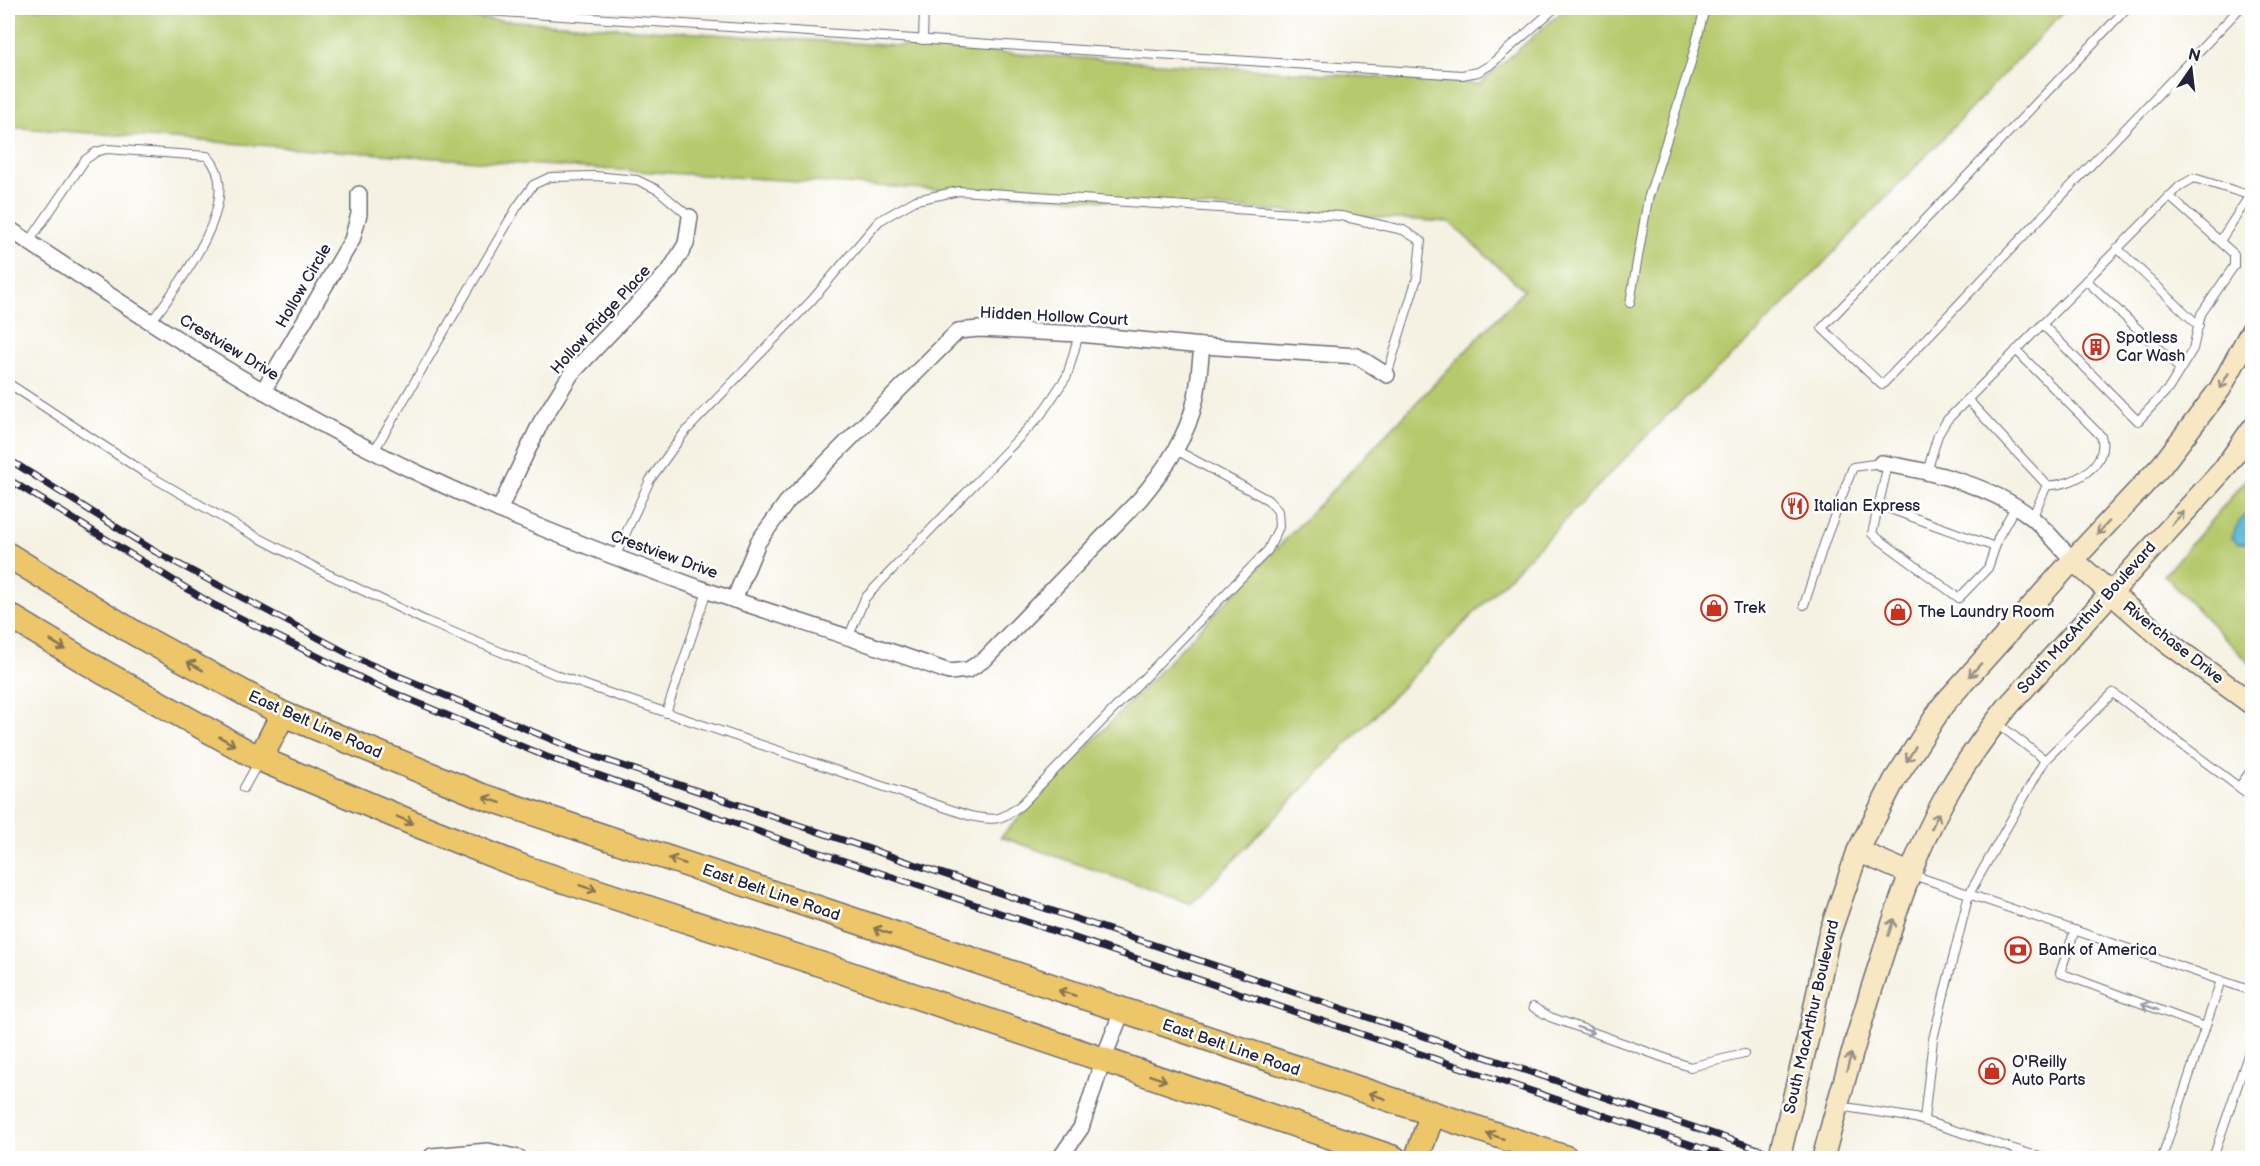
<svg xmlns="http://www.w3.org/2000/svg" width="2260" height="1166" viewBox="0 0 2260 1166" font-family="'Balsamiq Sans',sans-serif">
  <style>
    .green { fill: #b6c96c; stroke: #6c7654; stroke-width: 1.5 }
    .water { fill: #5ab9d8; stroke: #3e6e8a; stroke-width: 1.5 }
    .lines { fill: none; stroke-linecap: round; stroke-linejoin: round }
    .lane-casing { stroke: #6c6b76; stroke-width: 10 }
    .street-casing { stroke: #6c6b76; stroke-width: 18 }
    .secondary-casing { stroke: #6c6b76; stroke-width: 24 }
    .primary-casing { stroke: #6c6b76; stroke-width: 27 }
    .lane { stroke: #fff; stroke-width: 8 }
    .street { stroke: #fff; stroke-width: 15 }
    .secondary { stroke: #f7e8c3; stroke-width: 21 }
    .primary { stroke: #ecc669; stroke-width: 24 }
    .rail-casing { stroke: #22223b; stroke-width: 7 }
    .rail { stroke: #fff; stroke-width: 4.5; stroke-dasharray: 14; stroke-linecap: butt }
    .oneway { stroke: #978f86 }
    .oneway2 { stroke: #877452 }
    .oneway3 { stroke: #9c9ca7 }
    .labels { text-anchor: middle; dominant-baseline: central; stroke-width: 5; stroke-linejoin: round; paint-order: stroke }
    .street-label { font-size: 16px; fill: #22223b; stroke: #fff }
    .poi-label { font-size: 16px; fill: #22223b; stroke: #fff; text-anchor: start }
  </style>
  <rect width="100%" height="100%" fill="#fff"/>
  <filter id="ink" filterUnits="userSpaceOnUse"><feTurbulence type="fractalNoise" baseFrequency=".0167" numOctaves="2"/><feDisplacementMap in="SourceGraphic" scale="12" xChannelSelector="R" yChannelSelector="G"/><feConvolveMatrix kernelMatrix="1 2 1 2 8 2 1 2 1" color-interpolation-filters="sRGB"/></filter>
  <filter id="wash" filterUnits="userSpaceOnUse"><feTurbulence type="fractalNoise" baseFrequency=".008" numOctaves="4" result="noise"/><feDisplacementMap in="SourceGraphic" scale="24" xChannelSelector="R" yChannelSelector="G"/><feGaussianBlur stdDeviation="1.35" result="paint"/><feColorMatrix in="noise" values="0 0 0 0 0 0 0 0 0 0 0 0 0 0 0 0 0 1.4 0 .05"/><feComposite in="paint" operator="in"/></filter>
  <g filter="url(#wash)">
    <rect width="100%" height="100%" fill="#f5f2e3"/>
    <g class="green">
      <path d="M 8,8 L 314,8 L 1479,84 L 1566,8 L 2067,8 L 1753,337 L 1663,419 L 1191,904 L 1001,837 L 1524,290 L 1449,222 L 477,161 L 8,127 Z"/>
      <path d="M 2252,473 L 2252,666 L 2164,575 Z"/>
    </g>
    <path class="water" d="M 2252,509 L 2252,543 L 2238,543 L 2231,537 L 2239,522 Z"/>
  </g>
  <g filter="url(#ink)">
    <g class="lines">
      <g class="lane-casing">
        <g id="lane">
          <path d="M 441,8 L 1462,75 L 1478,72 L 1490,65 L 1555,8"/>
          <path d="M 2127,8 L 1822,328 L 1882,385 L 2240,8"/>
          <path d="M 923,40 L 924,8"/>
          <path d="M 2220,241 L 2250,195"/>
          <path d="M 29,242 L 85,160 L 96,152 L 107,149 L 207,156 C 248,197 177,287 151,322"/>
          <path d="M 2117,248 L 2199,326"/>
          <path d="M 2086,280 L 2180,369"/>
          <path d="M 1630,303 L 1648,199 L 1690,66 L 1705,8"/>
          <path d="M 2042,324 L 2138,421 L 2169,388 L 2193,349 L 2201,314 L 2234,266 L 2234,254 L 2169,196"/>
          <path d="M 2016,350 L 2101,436 C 2110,465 2072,487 2047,485"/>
          <path d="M 8,383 L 145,473 L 244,530 L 328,574 L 426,621 L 559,676 L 970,816 C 996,821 1000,821 1021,805 L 1268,550 L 1279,527 L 1278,511 L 1268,500 L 1176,450"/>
          <path d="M 1967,399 L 2047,485 L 2032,518"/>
          <path d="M 374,451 L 517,207 L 533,185 L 550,177 L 595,176 L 637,180 L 658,190 L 690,217"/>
          <path d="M 1888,464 L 1872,534 L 1959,598 L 1988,568 L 1999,536 L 2015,507"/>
          <path d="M 1927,472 L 1938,435 L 1947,420 L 2180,186 L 2194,178 L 2252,196"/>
          <path d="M 1879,505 L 1995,547"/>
          <path d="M 615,557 L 650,480 L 684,433 L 812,300 L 879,221 L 916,200 L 959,191 L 1341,216 L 1403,230 L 1421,241 L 1417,278 L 1387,375"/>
          <path d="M 1804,605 L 1826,538 L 1853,467 L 1881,463"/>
          <path d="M 848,638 L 865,598 L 1040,416 L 1067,376 L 1079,334"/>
          <path d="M 666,713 L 707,591"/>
          <path d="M 1997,723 L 2045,760"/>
          <path d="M 2239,787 L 2252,769"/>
          <path d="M 244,788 L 258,763"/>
          <path d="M 1913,875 L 2252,991"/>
          <path d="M 2075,930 L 2060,973 L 2205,1027"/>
          <path d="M 1533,1007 L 1550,1017 L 1690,1067 L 1744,1054"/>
          <path d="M 1839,1106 L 1915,1118 L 2043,1158"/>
          <path d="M 1924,1120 L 1933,1039 L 1969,894 L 2045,760 L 2113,693 L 2252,797"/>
          <path d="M 2162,1158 L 2221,980"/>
          <path d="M 2213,1158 L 2252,1043"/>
        </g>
      </g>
      <g class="street-casing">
        <g id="street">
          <path d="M 8,228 C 141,317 277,407 422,475 C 514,519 609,556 705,590 C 786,618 868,642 949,672 L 968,670 L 985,659 L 1140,499 C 1165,469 1188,437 1196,397 C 1199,381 1200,363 1202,346"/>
          <path d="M 263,391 L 352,240 L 359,214 L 359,194"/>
          <path d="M 1881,463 C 1931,471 1991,485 2031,517 C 2046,529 2059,546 2073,560"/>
          <path d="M 499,510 L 541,422 L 571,374 L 670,270 L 686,244 L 690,217"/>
          <path d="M 734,600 L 758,542 L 787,502 L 958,331 L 979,329 L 1079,334 L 1202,346 L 1357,356 L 1387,375"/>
          <path d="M 432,1156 L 488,1151 L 519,1158"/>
          <path d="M 1060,1158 L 1081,1128 L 1103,1060 L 1122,1011"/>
        </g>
      </g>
      <g class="secondary-casing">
        <g id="secondary">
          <path d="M 2073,560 L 2166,641 L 2252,704"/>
          <path d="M 1858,851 L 1911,874"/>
          <path d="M 1779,1158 L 1811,1025 L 1829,935 L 1858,851 L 1894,781 L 1943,705 L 2073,560 L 2162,465 L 2220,389 L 2252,330"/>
          <path d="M 1823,1158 C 1841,1091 1860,1023 1882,957 C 1899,902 1918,846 1946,796 C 1964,764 1986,734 2009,705 L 2223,470 L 2252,429"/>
        </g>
      </g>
      <g class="primary-casing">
        <g id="primary">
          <path d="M 8,555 L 136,634 L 283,714 L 482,796 L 1566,1158"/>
          <path d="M 8,615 L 103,672 L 260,759 L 420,826 L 525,868 L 829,967 L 1394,1158"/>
          <path d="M 260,759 L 283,714"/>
          <path d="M 1417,1158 L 1432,1115"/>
        </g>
      </g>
      <use href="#lane" class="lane"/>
      <use href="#street" class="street"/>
      <use href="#secondary" class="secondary"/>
      <use href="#primary" class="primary"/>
      <g class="rail-casing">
        <g id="rail">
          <path d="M 8,459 L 156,552 L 362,661 L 582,752 L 1785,1158"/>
          <path d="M 8,479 L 212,604 L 375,685 L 547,757 L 785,841 L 1731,1158"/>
        </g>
      </g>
      <use href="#rail" class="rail"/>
    </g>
    <defs><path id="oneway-shaft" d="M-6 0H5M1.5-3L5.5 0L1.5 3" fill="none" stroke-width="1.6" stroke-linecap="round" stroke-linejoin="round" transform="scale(1.5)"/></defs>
    <g class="oneway">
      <use href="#oneway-shaft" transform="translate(2224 381) rotate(120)"/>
      <use href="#oneway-shaft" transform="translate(2178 518) rotate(-47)"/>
      <use href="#oneway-shaft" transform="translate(2103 528) rotate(133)"/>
      <use href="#oneway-shaft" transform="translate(1975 670) rotate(133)"/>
      <use href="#oneway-shaft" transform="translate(1911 754) rotate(121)"/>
      <use href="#oneway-shaft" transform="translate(1935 821) rotate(-65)"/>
      <use href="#oneway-shaft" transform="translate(1891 927) rotate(-72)"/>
      <use href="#oneway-shaft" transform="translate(1849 1062) rotate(-75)"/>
    </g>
    <g class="oneway2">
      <use href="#oneway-shaft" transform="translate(58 645) rotate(31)"/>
      <use href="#oneway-shaft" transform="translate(195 666) rotate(-151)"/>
      <use href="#oneway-shaft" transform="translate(227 741) rotate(29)"/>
      <use href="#oneway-shaft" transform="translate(492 800) rotate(-162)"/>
      <use href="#oneway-shaft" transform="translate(405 820) rotate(23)"/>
      <use href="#oneway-shaft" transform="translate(677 861) rotate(-161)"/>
      <use href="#oneway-shaft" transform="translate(588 888) rotate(18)"/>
      <use href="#oneway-shaft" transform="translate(882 931) rotate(-161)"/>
      <use href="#oneway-shaft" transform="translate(1067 993) rotate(-162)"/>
      <use href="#oneway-shaft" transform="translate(1158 1078) rotate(19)"/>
      <use href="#oneway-shaft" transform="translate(1377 1096) rotate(-161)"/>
      <use href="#oneway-shaft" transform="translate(1495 1136) rotate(-162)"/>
    </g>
    <g class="oneway3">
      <use href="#oneway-shaft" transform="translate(2150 1007) rotate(-160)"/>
      <use href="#oneway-shaft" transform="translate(1586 1030) rotate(19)"/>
    </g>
  </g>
  <defs>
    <g id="building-ring" transform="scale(1.35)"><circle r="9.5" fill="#fff" stroke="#c8321e" stroke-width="1.5"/><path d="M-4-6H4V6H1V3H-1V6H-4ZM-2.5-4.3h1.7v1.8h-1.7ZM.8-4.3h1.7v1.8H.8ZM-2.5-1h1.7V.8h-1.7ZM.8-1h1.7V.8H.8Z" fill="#c8321e"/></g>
    <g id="restaurant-ring" transform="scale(1.35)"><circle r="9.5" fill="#fff" stroke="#c8321e" stroke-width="1.5"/><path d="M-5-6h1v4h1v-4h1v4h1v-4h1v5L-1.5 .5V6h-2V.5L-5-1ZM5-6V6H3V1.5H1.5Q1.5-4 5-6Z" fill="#c8321e"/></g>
    <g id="shop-ring" transform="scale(1.35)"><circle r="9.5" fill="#fff" stroke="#c8321e" stroke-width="1.5"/><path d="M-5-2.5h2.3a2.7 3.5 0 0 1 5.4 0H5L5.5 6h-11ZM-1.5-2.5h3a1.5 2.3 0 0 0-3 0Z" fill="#c8321e"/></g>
    <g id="bank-ring" transform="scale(1.35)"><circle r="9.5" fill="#fff" stroke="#c8321e" stroke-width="1.5"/><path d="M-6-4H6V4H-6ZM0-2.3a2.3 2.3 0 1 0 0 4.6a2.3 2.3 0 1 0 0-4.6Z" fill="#c8321e"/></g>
  </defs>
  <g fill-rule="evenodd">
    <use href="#building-ring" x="2096" y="347"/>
    <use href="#restaurant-ring" x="1795" y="506"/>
    <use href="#shop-ring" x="1714" y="608"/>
    <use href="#shop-ring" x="1898" y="612"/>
    <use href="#bank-ring" x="2018" y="950"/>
    <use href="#shop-ring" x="1992" y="1071"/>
  </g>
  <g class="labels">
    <g class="street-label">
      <text transform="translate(304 286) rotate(-60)">Hollow Circle</text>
      <text transform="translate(1054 317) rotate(3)">Hidden Hollow Court</text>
      <text transform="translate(601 320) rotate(-48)">Hollow Ridge Place</text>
      <text transform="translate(229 348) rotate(31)">Crestview Drive</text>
      <text transform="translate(664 555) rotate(20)">Crestview Drive</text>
      <text transform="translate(2087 618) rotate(-48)">South MacArthur Boulevard</text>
      <text transform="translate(2173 643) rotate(38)">Riverchase Drive</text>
      <text transform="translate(315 725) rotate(24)">East Belt Line Road</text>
      <text transform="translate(771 893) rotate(19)">East Belt Line Road</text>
      <text transform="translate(1812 1017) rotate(-77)">South MacArthur Boulevard</text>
      <text transform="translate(1231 1048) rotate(19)">East Belt Line Road</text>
    </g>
    <g class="poi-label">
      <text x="2116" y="338">Spotless<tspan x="2116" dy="18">Car Wash</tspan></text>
      <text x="1814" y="506">Italian Express</text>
      <text x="1734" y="608">Trek</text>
      <text x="1918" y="612">The Laundry Room</text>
      <text x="2038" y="950">Bank of America</text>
      <text x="2012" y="1062">O'Reilly<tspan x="2012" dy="18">Auto Parts</tspan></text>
    </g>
  </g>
  <rect width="2260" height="1166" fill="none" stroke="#fff" stroke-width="30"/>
  <g transform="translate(2191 69) rotate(14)" stroke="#ffffff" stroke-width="4.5" paint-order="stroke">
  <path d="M0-4.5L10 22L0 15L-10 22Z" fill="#22223b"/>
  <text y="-9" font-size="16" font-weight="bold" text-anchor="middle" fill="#22223b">N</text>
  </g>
</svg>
